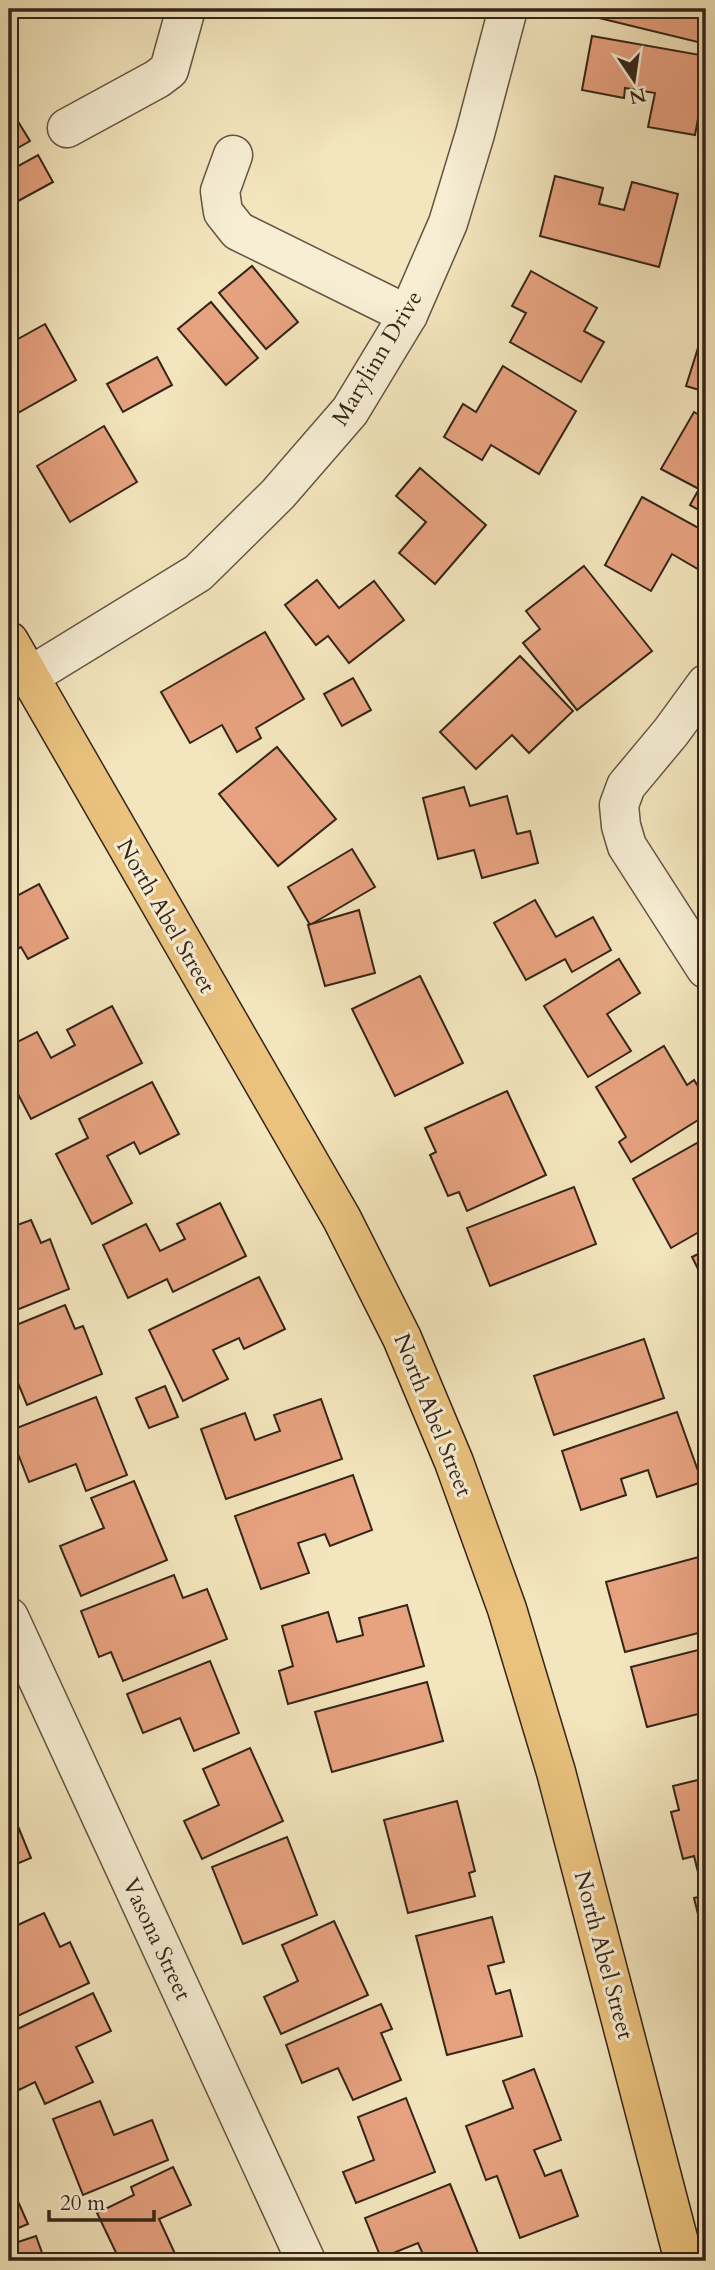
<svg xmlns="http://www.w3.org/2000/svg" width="715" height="2270" viewBox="0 0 715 2270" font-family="Cardo,serif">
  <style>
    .building { fill: #e7a280; stroke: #352519; stroke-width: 2 }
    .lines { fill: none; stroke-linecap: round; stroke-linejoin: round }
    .minor-casing { stroke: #645542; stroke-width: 41 }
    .major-casing { stroke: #352519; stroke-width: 41 }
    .minor { stroke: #f7eed4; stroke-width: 38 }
    .major { stroke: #eac27e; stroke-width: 38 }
    .labels { text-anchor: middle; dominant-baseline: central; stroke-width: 6; stroke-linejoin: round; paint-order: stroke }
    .street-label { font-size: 23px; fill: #352519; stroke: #f7eed4 }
  </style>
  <rect width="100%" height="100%" fill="#f3e5bd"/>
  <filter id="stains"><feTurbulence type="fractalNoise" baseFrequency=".00286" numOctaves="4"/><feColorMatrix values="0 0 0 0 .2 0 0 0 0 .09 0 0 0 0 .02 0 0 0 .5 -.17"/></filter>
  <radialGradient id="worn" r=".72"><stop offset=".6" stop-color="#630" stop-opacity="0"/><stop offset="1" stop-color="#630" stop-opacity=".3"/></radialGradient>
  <g class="building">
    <path d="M 601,9 L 706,9 L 706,44 L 599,18 Z"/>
    <path d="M 592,36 L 706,56 L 706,75 L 695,135 L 648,127 L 655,93 L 625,88 L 624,98 L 582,90 Z"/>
    <path d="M 14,115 L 30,141 L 9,153 L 9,118 Z"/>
    <path d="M 38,155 L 53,182 L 9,206 L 9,171 Z"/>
    <path d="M 555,176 L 603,188 L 599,204 L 624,210 L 632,182 L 678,194 L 659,267 L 540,236 Z"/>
    <path d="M 252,266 L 298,322 L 266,349 L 219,293 Z"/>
    <path d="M 531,271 L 597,308 L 584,331 L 604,342 L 581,382 L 510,342 L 526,313 L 512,306 Z"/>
    <path d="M 211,302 L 258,358 L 226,385 L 178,329 Z"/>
    <path d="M 45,324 L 76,380 L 9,418 L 9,344 Z"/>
    <path d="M 698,348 L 706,350 L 706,392 L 686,386 Z"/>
    <path d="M 157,357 L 172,385 L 123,412 L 107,384 Z"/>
    <path d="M 503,366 L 576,411 L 539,474 L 491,445 L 482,460 L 444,437 L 463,404 L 476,412 Z"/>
    <path d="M 694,412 L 706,419 L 706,514 L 690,505 L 699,489 L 661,469 Z"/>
    <path d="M 104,426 L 137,482 L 70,522 L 37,466 Z"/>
    <path d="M 420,468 L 486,525 L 435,584 L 399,553 L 426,522 L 396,496 Z"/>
    <path d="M 642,497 L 706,532 L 706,566 L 703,572 L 672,554 L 651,591 L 605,565 Z"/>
    <path d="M 584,566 L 652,651 L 577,710 L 523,643 L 540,629 L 526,611 Z"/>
    <path d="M 317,580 L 339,608 L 374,581 L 404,620 L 349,663 L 328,636 L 316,645 L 285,605 Z"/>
    <path d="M 265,632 L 304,699 L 256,728 L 261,738 L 237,752 L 222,725 L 190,743 L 161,692 Z"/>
    <path d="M 520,656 L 573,711 L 529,753 L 512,735 L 476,769 L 440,732 Z"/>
    <path d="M 353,678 L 371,710 L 342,726 L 324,694 Z"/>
    <path d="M 277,747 L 336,819 L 278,866 L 219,794 Z"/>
    <path d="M 464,787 L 470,806 L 507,796 L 517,834 L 530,831 L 538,863 L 482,878 L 474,850 L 438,859 L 423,798 Z"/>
    <path d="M 9,835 L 18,852 L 9,857 Z"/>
    <path d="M 352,849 L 375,887 L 310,925 L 288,887 Z"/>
    <path d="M 39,884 L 68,938 L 28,959 L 21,947 L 9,953 L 9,900 Z"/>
    <path d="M 535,900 L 556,937 L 593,917 L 611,950 L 572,972 L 565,959 L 526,980 L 494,923 Z"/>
    <path d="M 359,910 L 375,973 L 325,986 L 308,925 Z"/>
    <path d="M 619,959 L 640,993 L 607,1014 L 631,1051 L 588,1077 L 544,1006 Z"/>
    <path d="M 420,976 L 463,1063 L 395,1096 L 352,1009 Z"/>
    <path d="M 112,1006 L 142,1063 L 31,1119 L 9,1077 L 9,1046 L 37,1032 L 51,1058 L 75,1045 L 67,1030 Z"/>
    <path d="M 664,1046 L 687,1085 L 694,1080 L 706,1099 L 706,1115 L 631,1162 L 619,1142 L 626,1137 L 596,1087 Z"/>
    <path d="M 152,1082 L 179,1134 L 140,1154 L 134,1142 L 107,1156 L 132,1203 L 92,1224 L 56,1154 L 88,1138 L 79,1119 Z"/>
    <path d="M 507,1091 L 546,1175 L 467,1211 L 459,1192 L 448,1196 L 430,1155 L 436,1152 L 425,1128 Z"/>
    <path d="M 706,1138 L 706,1228 L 671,1248 L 633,1179 Z"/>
    <path d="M 574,1187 L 596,1244 L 490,1286 L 467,1228 Z"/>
    <path d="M 220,1203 L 246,1256 L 173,1292 L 167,1279 L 128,1298 L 103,1245 L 146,1224 L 160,1251 L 185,1239 L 177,1224 Z"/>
    <path d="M 31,1220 L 41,1243 L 50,1239 L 69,1289 L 9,1313 L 9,1228 Z"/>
    <path d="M 706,1250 L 706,1285 L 692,1257 Z"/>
    <path d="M 259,1277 L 285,1329 L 244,1349 L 239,1338 L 213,1350 L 228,1379 L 183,1401 L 149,1330 Z"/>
    <path d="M 65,1305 L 75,1329 L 83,1326 L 102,1374 L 27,1405 L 13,1371 L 9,1373 L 9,1328 Z"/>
    <path d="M 644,1339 L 664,1398 L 554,1435 L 534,1376 Z"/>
    <path d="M 165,1386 L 178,1417 L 149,1428 L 136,1398 Z"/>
    <path d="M 96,1397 L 127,1475 L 86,1491 L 76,1464 L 29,1482 L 9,1431 Z"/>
    <path d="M 321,1399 L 342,1459 L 226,1499 L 201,1429 L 245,1413 L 255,1440 L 280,1431 L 274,1415 Z"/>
    <path d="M 677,1412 L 702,1482 L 657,1497 L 648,1470 L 621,1479 L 626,1495 L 581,1510 L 562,1451 Z"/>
    <path d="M 353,1475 L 372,1530 L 330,1546 L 325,1534 L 298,1543 L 309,1573 L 261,1589 L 235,1516 Z"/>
    <path d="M 134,1481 L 167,1560 L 81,1596 L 60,1546 L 104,1528 L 91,1498 Z"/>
    <path d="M 706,1555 L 706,1631 L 625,1652 L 606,1582 Z"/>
    <path d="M 174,1575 L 183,1598 L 207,1589 L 227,1639 L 123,1681 L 111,1652 L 99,1657 L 81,1611 Z"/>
    <path d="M 407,1605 L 424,1666 L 288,1704 L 279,1671 L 293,1666 L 282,1626 L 328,1612 L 337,1642 L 363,1635 L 359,1618 Z"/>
    <path d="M 706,1648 L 706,1712 L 647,1727 L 631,1667 Z"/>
    <path d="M 210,1661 L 239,1733 L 194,1751 L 180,1718 L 143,1733 L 127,1694 Z"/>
    <path d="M 427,1682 L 443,1741 L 332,1772 L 315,1712 Z"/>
    <path d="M 250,1748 L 283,1821 L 202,1859 L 184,1821 L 219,1805 L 203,1769 Z"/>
    <path d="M 706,1778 L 706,1879 L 700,1880 L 694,1856 L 683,1859 L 671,1812 L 679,1810 L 673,1786 Z"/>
    <path d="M 457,1801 L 475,1871 L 469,1873 L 475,1896 L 408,1913 L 384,1820 Z"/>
    <path d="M 15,1819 L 31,1858 L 9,1867 L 9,1822 Z"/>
    <path d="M 287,1837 L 317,1915 L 243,1944 L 212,1867 Z"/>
    <path d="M 706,1895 L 706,1946 L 694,1898 Z"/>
    <path d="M 44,1913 L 60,1947 L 70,1942 L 89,1983 L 9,2020 L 9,1929 Z"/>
    <path d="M 492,1917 L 504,1962 L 488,1966 L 496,1994 L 510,1990 L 522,2036 L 447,2055 L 416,1936 Z"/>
    <path d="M 334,1921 L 368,1995 L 281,2034 L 264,1997 L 298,1981 L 282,1945 Z"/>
    <path d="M 93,1993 L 111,2031 L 76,2047 L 93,2082 L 45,2104 L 35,2082 L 19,2090 L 9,2068 L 9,2033 Z"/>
    <path d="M 381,2004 L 392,2029 L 381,2033 L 401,2080 L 353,2100 L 338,2068 L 302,2083 L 286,2045 Z"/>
    <path d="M 534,2069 L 561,2140 L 534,2150 L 545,2176 L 561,2170 L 578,2216 L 520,2238 L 497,2176 L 486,2180 L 466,2126 L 513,2108 L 503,2081 Z"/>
    <path d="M 406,2098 L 435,2172 L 356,2203 L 343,2172 L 374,2160 L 358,2117 Z"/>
    <path d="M 100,2101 L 114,2135 L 152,2120 L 168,2160 L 83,2195 L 53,2119 Z"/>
    <path d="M 173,2167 L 191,2205 L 159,2219 L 177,2258 L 171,2261 L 120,2261 L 97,2213 L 134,2195 L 131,2187 Z"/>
    <path d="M 9,2181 L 28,2224 L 9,2232 Z"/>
    <path d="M 450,2184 L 480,2258 L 472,2261 L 426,2261 L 418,2243 L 381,2258 L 365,2218 Z"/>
    <path d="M 36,2236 L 45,2261 L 9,2261 L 9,2245 Z"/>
  </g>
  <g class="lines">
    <g class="minor-casing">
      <g id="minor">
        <path d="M 67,128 L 157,79 L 169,70 L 186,9"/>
        <path d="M 233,155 L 220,191 L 223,212 L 238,231 L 408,315"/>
        <path d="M 30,676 L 198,573 L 278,494 L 350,411 L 408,315 L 448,223 L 475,134 L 508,9"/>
        <path d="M 706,684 L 671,732 L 626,786 L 619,805 L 621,826 L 627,846 L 706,969"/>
        <path d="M 9,1617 L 306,2261"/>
      </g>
    </g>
    <g class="major-casing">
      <path id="major" d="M 9,641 L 342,1219 L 402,1338 L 454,1462 L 507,1609 L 556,1772 L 684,2261"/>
    </g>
    <use href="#minor" class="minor"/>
    <use href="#major" class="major"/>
  </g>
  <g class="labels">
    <g class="street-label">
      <text transform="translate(377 358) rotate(-59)">Marylinn Drive</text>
      <text transform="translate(166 916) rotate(60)">North Abel Street</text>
      <text transform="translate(433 1415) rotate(68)">North Abel Street</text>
      <text transform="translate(157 1939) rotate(65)">Vasona Street</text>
      <text transform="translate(604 1955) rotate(75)">North Abel Street</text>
    </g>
  </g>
  <rect width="715" height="2270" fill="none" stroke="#f3e5bd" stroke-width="35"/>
  <rect x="10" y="10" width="694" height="2249" fill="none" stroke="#352519" stroke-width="3.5"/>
  <rect x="18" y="18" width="680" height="2235" fill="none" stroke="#352519" stroke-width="2"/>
  <g transform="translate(634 80) rotate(167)" stroke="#f7eed4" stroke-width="5" paint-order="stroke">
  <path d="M0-5L12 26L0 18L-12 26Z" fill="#352519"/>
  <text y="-10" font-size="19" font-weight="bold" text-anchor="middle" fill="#352519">N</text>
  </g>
  <path d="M49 2210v10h105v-10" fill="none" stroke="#352519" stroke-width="3.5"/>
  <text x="60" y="2210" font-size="21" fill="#352519" stroke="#f7eed4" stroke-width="5" paint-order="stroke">20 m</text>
  <rect width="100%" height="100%" filter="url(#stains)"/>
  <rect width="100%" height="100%" fill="url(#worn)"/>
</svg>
